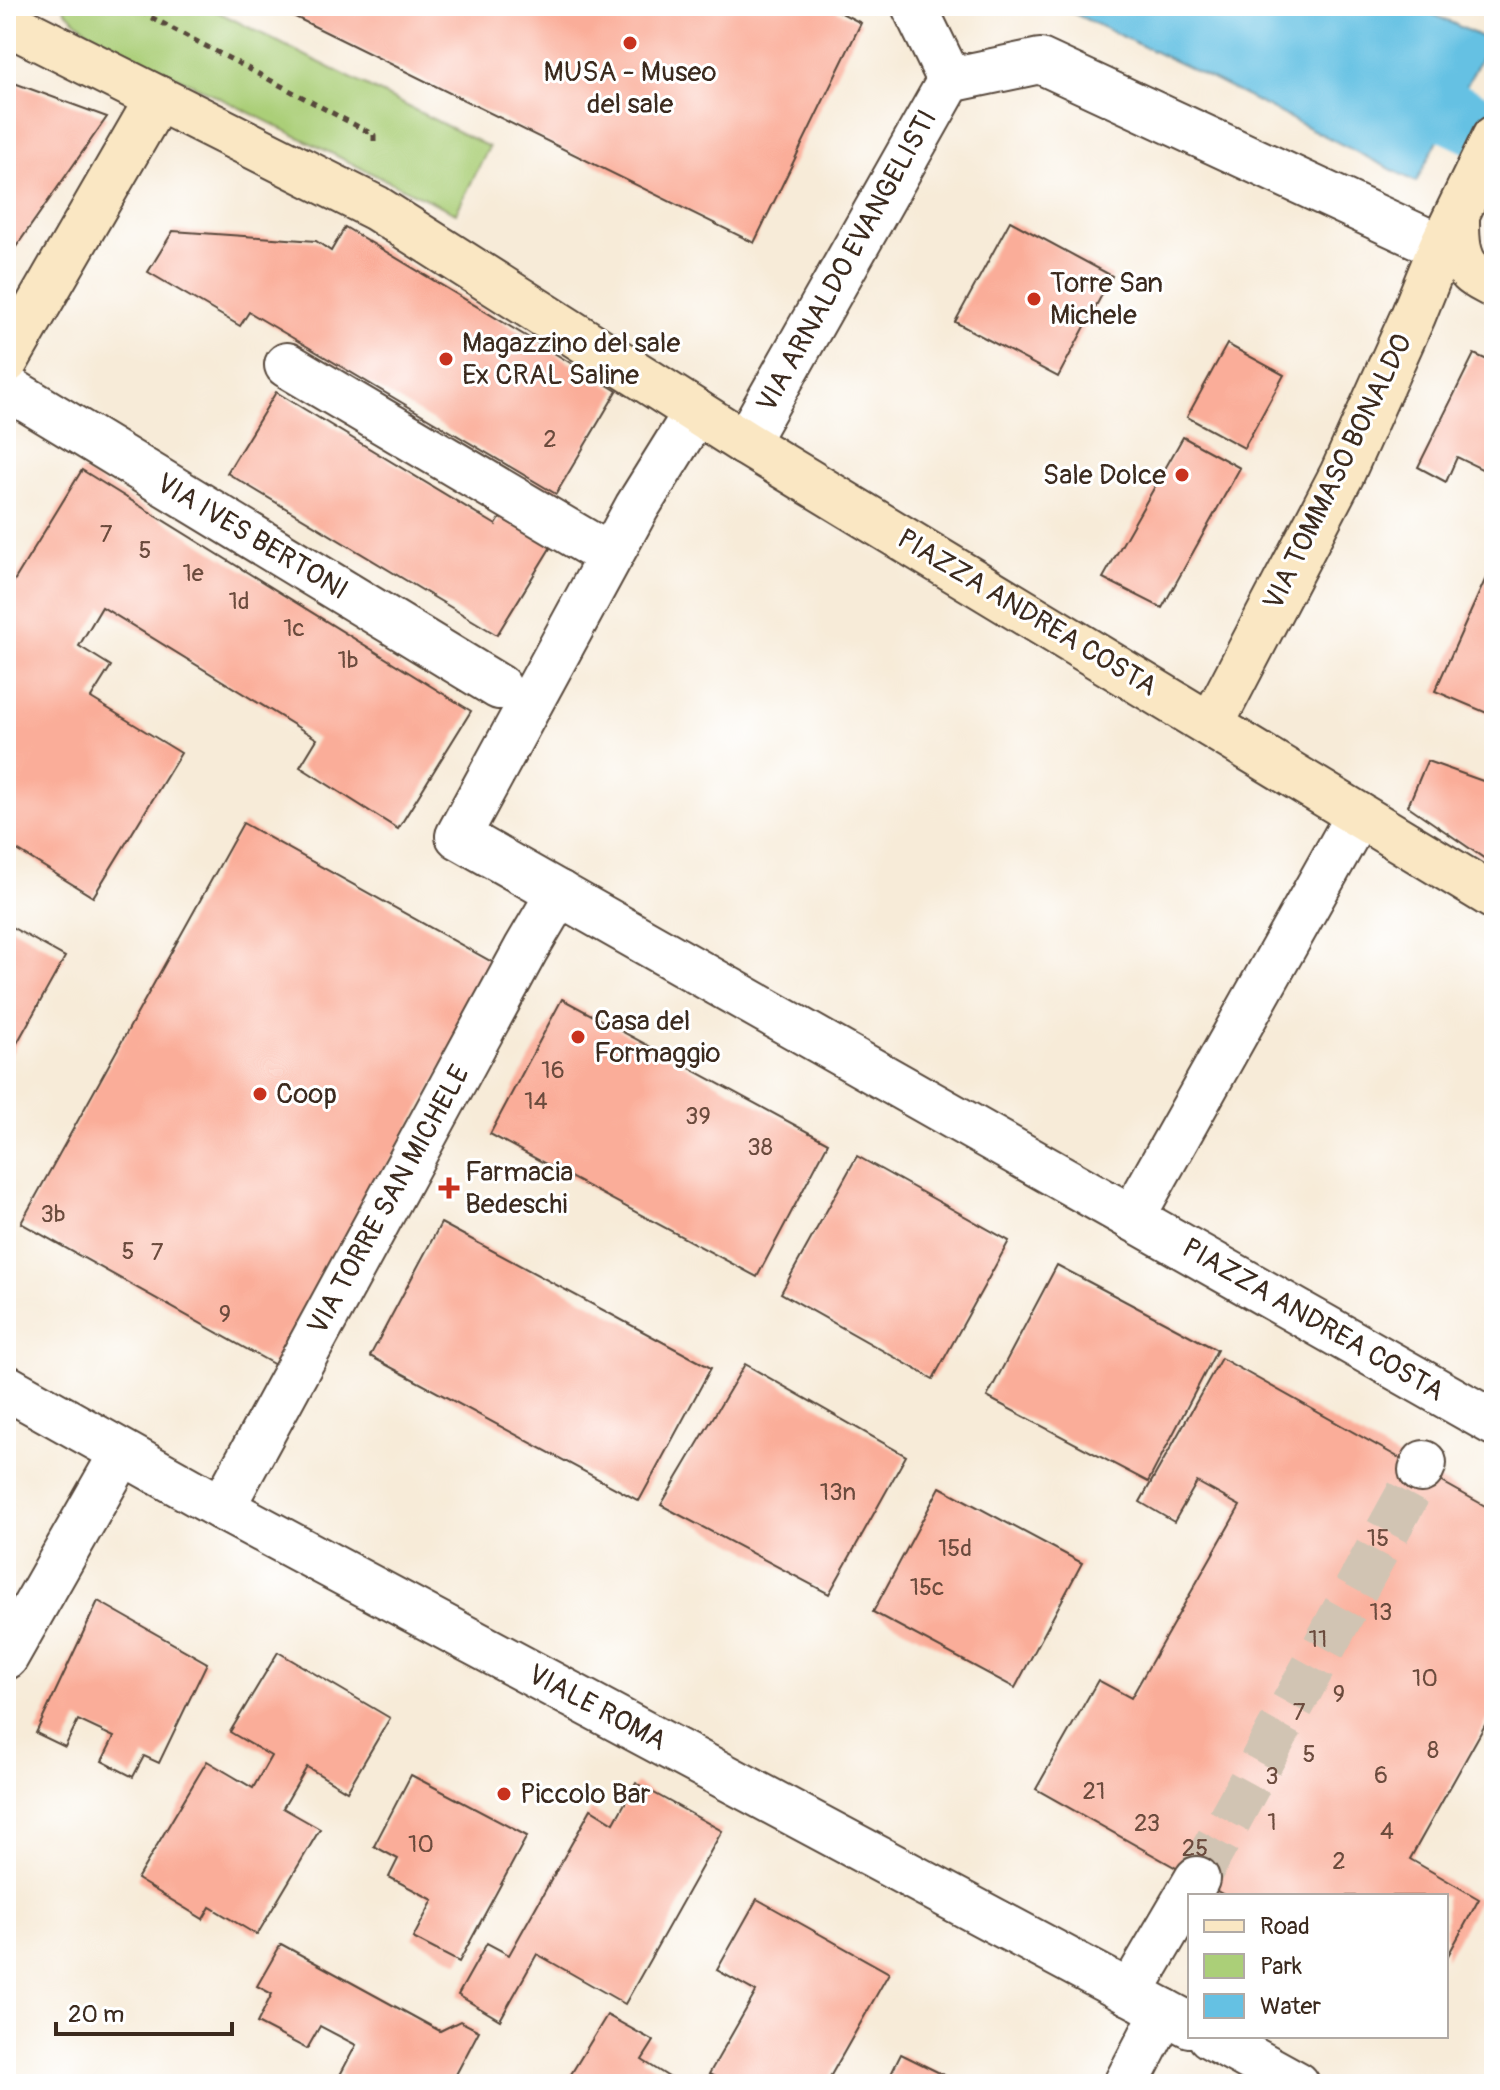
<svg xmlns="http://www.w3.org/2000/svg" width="1500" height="2090" viewBox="0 0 1500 2090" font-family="Pangolin,sans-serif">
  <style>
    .green { fill: #abcf78; stroke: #737c4b; stroke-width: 2 }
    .water { fill: #65c1e3; stroke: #507680; stroke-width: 2 }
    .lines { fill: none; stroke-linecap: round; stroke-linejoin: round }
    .canal { stroke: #65c1e3; stroke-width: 62 }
    .building { fill: #faad99 }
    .street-tunnel { stroke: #d1c4b3; stroke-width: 44; stroke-dasharray: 44 22; stroke-linecap: butt }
    .street-casing { stroke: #57473a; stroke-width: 48 }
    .secondary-casing { stroke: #57473a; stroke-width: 48 }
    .path { stroke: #57473a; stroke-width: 5; stroke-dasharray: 6 6; stroke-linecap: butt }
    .street { stroke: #fff; stroke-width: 44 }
    .secondary { stroke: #fae7c3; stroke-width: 44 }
    .poi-dot { fill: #c8321e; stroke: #fff; stroke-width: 3 }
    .labels { text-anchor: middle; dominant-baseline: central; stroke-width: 6; stroke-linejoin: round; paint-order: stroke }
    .number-label { font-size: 24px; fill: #6b4b3d }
    .poi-label { font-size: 28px; fill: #3b2a1e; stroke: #fff; text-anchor: start }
    .street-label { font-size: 28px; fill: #3b2a1e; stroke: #fff }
  </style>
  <rect width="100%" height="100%" fill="#fff"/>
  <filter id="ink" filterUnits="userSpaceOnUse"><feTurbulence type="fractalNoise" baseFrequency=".0125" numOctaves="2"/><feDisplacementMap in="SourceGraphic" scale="16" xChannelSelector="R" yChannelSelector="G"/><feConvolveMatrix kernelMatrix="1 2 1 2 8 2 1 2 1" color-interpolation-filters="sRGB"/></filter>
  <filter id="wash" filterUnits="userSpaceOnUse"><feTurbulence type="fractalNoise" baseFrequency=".006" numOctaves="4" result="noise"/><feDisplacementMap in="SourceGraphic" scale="32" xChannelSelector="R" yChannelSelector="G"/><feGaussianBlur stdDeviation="1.8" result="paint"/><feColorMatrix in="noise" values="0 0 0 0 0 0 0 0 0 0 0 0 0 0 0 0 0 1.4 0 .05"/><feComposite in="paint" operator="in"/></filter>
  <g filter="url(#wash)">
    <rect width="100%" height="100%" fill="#f7ebd8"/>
    <path class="green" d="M 64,6 L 206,6 L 489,147 L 456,213 L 375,175 L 91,34 L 65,11 Z"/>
    <path class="water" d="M 1058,6 L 1416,6 L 1490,41 L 1416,182 L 1212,79 Z"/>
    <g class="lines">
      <path class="canal" d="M 1227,6 L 1494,133"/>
    </g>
    <g id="blocks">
      <g class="building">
        <path d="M 273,6 L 828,6 L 861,23 L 754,243 Z"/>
        <path d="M 6,80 L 107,117 L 6,261 Z"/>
        <path d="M 1010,221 L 1112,276 L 1058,377 L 955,322 Z"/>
        <path d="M 345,227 L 617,391 L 556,494 L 249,312 L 240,326 L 148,272 L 173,231 L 316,241 L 331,251 Z"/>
        <path d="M 1227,344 L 1284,375 L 1244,448 L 1187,417 Z"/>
        <path d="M 1474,354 L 1494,363 L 1494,475 L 1457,457 L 1446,482 L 1418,467 Z"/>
        <path d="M 276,392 L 496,525 L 513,497 L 563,527 L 497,635 L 227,473 Z"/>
        <path d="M 1183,437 L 1240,468 L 1162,608 L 1103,578 Z"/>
        <path d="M 82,470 L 471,711 L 398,829 L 300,767 L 317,739 L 102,607 L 79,646 L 111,666 L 91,698 L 181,753 L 93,897 L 6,843 L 6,594 Z"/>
        <path d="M 1494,560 L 1494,716 L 1435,691 Z"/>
        <path d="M 1427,761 L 1494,785 L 1494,865 L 1408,806 Z"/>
        <path d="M 243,823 L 499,966 L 277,1366 L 21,1223 Z"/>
        <path d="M 6,924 L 65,957 L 6,1063 Z"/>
        <path d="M 562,999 L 828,1143 L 757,1277 L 490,1134 Z"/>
        <path d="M 857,1156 L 1009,1241 L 933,1379 L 781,1293 Z"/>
        <path d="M 441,1223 L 711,1368 L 639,1501 L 370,1356 Z"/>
        <path d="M 1057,1265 L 1217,1350 L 1148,1482 L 987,1397 Z"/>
        <path d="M 1221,1358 L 1494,1511 L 1494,1709 L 1410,1859 L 1479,1899 L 1446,1959 L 1446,1896 L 1226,1896 L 1036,1789 L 1098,1680 L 1131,1698 L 1240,1506 L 1197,1482 L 1174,1522 L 1140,1502 Z"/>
        <path d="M 745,1364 L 906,1456 L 829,1594 L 661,1505 Z"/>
        <path d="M 940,1487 L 1082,1563 L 1015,1688 L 873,1612 Z"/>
        <path d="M 98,1601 L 207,1663 L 159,1763 L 144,1756 L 133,1777 L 102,1761 L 114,1737 L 78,1720 L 65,1747 L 36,1733 Z"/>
        <path d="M 278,1652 L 390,1718 L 347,1791 L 307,1767 L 283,1808 L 320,1829 L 257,1935 L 210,1907 L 203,1919 L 137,1879 L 207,1761 L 253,1788 L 271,1756 L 230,1732 Z"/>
        <path d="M 411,1775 L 527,1836 L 459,1962 L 413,1938 L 433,1900 L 389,1877 L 398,1859 L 374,1846 Z"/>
        <path d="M 636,1783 L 722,1831 L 625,2004 L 537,1954 L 500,2020 L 458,1995 L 487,1943 L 509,1955 L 591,1809 L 614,1823 Z"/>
        <path d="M 757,1899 L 889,1973 L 826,2084 L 728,2084 L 709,2074 L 756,1992 L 717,1970 Z"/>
        <path d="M 281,1944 L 440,2031 L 460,2021 L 479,2031 L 451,2084 L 353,2084 L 340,2075 L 356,2045 L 320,2026 L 307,2049 L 257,2023 L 272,1994 L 257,1986 Z"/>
        <path d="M 607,2015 L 654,2041 L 642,2060 L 680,2084 L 565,2084 Z"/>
        <path d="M 901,2054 L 962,2084 L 886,2084 Z"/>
      </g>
    </g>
  </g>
  <g filter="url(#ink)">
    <use href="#blocks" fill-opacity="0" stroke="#57473a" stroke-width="2"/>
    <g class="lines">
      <path class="street-tunnel" d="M 1197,1879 L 1421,1470"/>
      <g class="street-casing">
        <g id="street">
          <path d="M 914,6 L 950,80"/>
          <path d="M 950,80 L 1040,61 L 1441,247"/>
          <path d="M 287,365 L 610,556"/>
          <path d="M 6,387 L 499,687"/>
          <path d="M 696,412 L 637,507 L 458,836 L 1494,1423"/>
          <path d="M 745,443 L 950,80"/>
          <path d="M 1132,1218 L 1358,815"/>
          <path d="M 6,1387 L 222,1508 L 1190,2025"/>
          <path d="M 1421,1470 L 1424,1463"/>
          <path d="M 222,1508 L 526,949 L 559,893"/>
          <path d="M 6,1657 L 122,1453"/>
          <path d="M 1130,1993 L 1197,1879"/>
          <path d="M 1210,2036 L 1297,2084"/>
          <path d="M 1126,2084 L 1164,2011"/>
        </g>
      </g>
      <g class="secondary-casing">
        <g id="secondary">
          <path d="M 6,22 L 376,208 L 745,443 L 1494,897"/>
          <path d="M 1457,216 C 1457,235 1456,258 1471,272 C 1477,278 1487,282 1494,286"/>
          <path d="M 6,361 L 158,98"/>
          <path d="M 1211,725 L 1342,474 L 1413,316 L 1441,247 L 1494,138"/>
        </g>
      </g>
      <path class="path" d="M 130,6 L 374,135 L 374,146"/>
      <use href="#street" class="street"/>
      <use href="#secondary" class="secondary"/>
    </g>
  </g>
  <g class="poi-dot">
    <circle cx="630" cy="43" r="8"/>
    <circle cx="1034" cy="299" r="8"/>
    <circle cx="446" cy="359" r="8"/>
    <circle cx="1182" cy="475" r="8"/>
    <circle cx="578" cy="1037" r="8"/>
    <circle cx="260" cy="1094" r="8"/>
    <path d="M445 1176h8v8h8v8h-8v8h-8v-8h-8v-8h8z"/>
    <circle cx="504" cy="1794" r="8"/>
  </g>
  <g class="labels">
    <g class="number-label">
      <text x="550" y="439">2</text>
      <text x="106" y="534">7</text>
      <text x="145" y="550">5</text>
      <text x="193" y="573">1e</text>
      <text x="239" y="601">1d</text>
      <text x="294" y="628">1c</text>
      <text x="348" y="660">1b</text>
      <text x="553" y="1070">16</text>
      <text x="536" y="1101">14</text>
      <text x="698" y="1116">39</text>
      <text x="760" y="1147">38</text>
      <text x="53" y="1214">3b</text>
      <text x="128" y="1251">5</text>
      <text x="157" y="1252">7</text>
      <text x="225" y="1314">9</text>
      <text x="838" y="1492">13n</text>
      <text x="1378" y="1538">15</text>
      <text x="955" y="1548">15d</text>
      <text x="927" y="1587">15c</text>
      <text x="1381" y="1612">13</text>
      <text x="1318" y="1639">11</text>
      <text x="1425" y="1678">10</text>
      <text x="1339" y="1694">9</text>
      <text x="1299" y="1712">7</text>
      <text x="1433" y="1750">8</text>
      <text x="1309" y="1754">5</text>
      <text x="1381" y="1775">6</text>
      <text x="1272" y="1776">3</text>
      <text x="1094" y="1791">21</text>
      <text x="1272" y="1822">1</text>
      <text x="1147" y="1823">23</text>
      <text x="1387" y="1831">4</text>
      <text x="421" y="1844">10</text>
      <text x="1195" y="1848">25</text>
      <text x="1339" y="1861">2</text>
    </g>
    <g class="poi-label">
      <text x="630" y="72" text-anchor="middle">MUSA - Museo<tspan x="630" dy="32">del sale</tspan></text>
      <text x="1050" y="283">Torre San<tspan x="1050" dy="32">Michele</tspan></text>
      <text x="462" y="343">Magazzino del sale<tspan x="462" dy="32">Ex CRAL Saline</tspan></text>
      <text x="1166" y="475" text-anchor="end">Sale Dolce</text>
      <text x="594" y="1021">Casa del<tspan x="594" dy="32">Formaggio</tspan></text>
      <text x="276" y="1094">Coop</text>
      <text x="465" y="1172">Farmacia<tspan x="465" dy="32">Bedeschi</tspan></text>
      <text x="520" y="1794">Piccolo Bar</text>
    </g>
    <g class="street-label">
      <text transform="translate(847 261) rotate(-61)">VIA ARNALDO EVANGELISTI</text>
      <text transform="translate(1338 472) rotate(-64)">VIA TOMMASO BONALDO</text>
      <text transform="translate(252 537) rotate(31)">VIA IVES BERTONI</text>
      <text transform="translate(1027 613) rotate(31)">PIAZZA ANDREA COSTA</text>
      <text transform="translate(389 1200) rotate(-61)">VIA TORRE SAN MICHELE</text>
      <text transform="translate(1313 1320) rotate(30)">PIAZZA ANDREA COSTA</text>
      <text transform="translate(597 1708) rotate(28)">VIALE ROMA</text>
    </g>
  </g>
  <rect width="1500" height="2090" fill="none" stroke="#fff" stroke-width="32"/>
  <rect x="1188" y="1894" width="260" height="144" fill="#ffffff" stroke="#b1aaa5" stroke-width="2"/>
  <rect x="1204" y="1920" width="40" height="12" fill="#fae7c3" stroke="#b1aaa5" stroke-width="2"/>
  <text x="1260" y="1934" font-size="24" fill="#3b2a1e">Road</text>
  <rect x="1204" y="1954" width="40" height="24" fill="#abcf78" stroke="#b1aaa5" stroke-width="2"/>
  <text x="1260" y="1974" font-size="24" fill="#3b2a1e">Park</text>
  <rect x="1204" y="1994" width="40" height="24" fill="#65c1e3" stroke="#b1aaa5" stroke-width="2"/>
  <text x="1260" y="2014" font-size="24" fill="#3b2a1e">Water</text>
  <path d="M56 2022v12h176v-12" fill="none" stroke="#3b2a1e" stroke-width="4"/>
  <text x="68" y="2022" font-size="24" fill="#3b2a1e" stroke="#ffffff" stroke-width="6" paint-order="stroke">20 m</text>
</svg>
